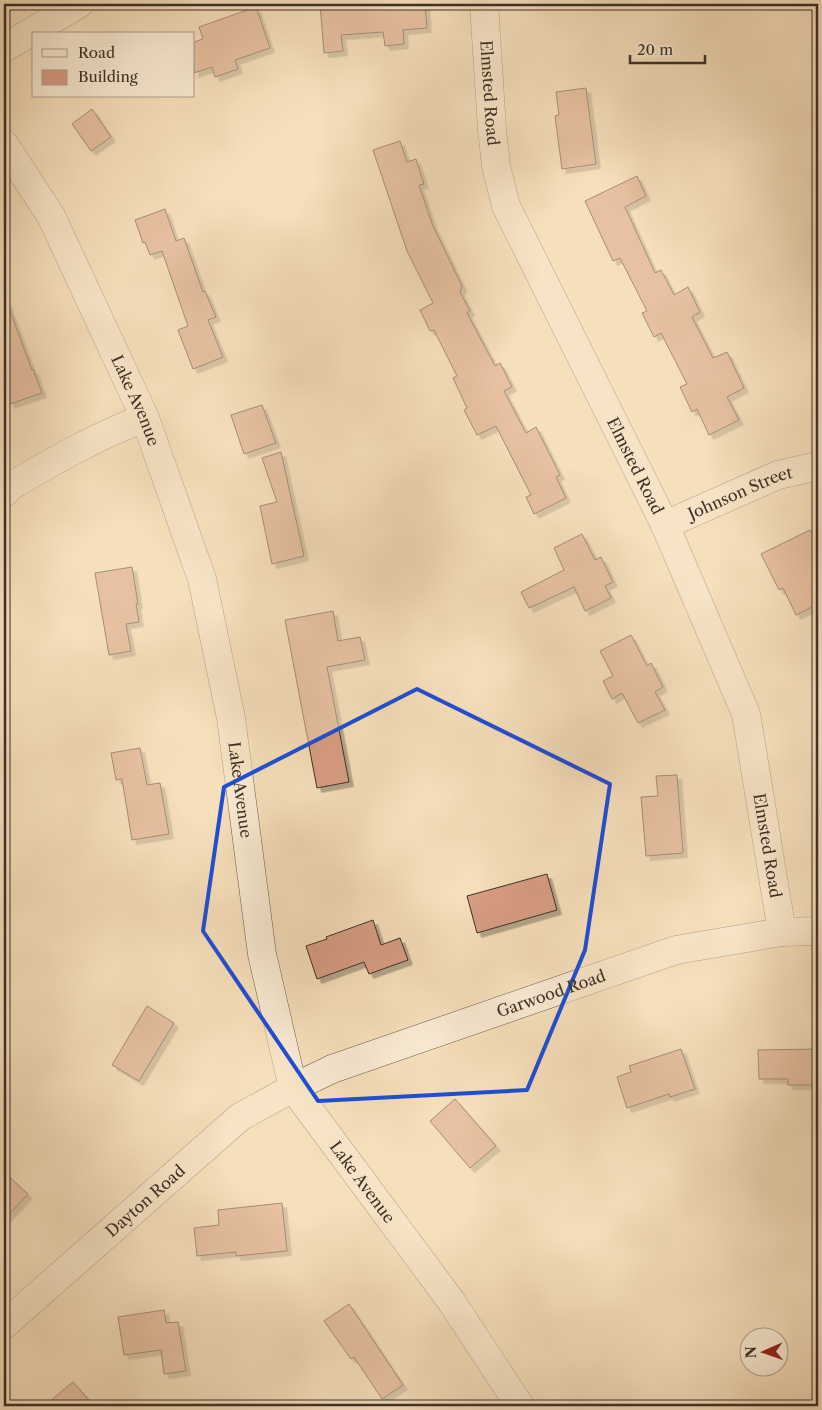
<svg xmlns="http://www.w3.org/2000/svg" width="822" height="1410" viewBox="0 0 822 1410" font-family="'Libre Caslon Text',serif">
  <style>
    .building { fill: #d89d83; stroke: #3c3028; filter: url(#shadow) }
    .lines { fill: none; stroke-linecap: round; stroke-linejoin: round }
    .minor-casing { stroke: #6a5c4d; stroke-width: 29 }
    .minor { stroke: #f9ead3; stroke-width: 28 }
    .marked { fill: none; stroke: #1d4ed8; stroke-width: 4; stroke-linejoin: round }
    .labels { text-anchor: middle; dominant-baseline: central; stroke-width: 5; stroke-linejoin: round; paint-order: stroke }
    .street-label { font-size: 16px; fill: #3c3028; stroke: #f9ead3 }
  </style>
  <defs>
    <filter id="shadow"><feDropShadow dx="4.5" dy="4.5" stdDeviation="0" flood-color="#0004"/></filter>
  </defs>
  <rect width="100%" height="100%" fill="#f6dfbb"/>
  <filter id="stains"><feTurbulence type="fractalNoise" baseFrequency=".004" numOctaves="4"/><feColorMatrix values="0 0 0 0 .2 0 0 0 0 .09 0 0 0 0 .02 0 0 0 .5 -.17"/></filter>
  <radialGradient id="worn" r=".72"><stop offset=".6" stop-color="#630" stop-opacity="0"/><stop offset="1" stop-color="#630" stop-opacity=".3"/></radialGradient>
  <g class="building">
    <path d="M 320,4 L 425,4 L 427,28 L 403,30 L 404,44 L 385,46 L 383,32 L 341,35 L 343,51 L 324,53 Z"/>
    <path d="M 256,7 L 270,48 L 235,60 L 238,69 L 215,77 L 212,67 L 194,73 L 194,42 L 203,39 L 199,27 Z"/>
    <path d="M 586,88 L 596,164 L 562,169 L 555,116 L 559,115 L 556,92 Z"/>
    <path d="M 92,109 L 111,137 L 91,151 L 72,124 Z"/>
    <path d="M 400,141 L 407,162 L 416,159 L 424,184 L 419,185 L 433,226 L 462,286 L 460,292 L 470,311 L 467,313 L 495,366 L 500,363 L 512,387 L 504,391 L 526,433 L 536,427 L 560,475 L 556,477 L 566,498 L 534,514 L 526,497 L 531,495 L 496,426 L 477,435 L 464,410 L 467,408 L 453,378 L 457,376 L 434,330 L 430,331 L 420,310 L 433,303 L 407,251 L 373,150 Z"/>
    <path d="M 637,176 L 646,196 L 625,207 L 655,273 L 661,270 L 674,295 L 688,287 L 700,312 L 692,317 L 713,358 L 727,352 L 744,388 L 727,397 L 739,420 L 709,435 L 697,409 L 692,412 L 680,387 L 687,384 L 661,333 L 654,337 L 642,313 L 647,311 L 620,258 L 613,261 L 585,201 Z"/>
    <path d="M 165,209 L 176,241 L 184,238 L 203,292 L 205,291 L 216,317 L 208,320 L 223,357 L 193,369 L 178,330 L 188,326 L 162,251 L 150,255 L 145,242 L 143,243 L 135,220 Z"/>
    <path d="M 4,300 L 6,300 L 32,370 L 33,369 L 42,393 L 10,404 L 4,386 Z"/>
    <path d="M 262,405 L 276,443 L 244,454 L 231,415 Z"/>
    <path d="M 281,452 L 304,556 L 272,564 L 260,506 L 277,502 L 262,458 Z"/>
    <path d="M 810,530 L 818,546 L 818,604 L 796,615 L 783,588 L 779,590 L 761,554 Z"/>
    <path d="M 582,534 L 595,560 L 601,557 L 613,582 L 605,586 L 611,598 L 585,611 L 574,587 L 529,608 L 521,592 L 564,570 L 554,548 Z"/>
    <path d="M 132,567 L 138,604 L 136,604 L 139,622 L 126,624 L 131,651 L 109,655 L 95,573 Z"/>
    <path d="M 333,611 L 338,641 L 360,637 L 365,660 L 327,667 L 349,782 L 317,788 L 285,620 Z"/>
    <path d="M 631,635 L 647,666 L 651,663 L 663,687 L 655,692 L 665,710 L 638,723 L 622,693 L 612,699 L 603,681 L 613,676 L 600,651 Z"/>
    <path d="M 140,748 L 147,785 L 160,783 L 169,834 L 132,840 L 122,779 L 116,780 L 111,753 Z"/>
    <path d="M 677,775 L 683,853 L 646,856 L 641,797 L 658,796 L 656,776 Z"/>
    <path d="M 547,874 L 557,910 L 477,933 L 467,896 Z"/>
    <path d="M 373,920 L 381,945 L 400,938 L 408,960 L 369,974 L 364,962 L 317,979 L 306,946 L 327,939 L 326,937 Z"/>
    <path d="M 147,1006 L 174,1023 L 139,1081 L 112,1065 Z"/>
    <path d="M 681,1049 L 695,1089 L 670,1097 L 669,1094 L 627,1108 L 617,1077 L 631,1072 L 629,1066 Z"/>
    <path d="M 818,1049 L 818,1085 L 788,1085 L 788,1079 L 759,1079 L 758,1050 Z"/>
    <path d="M 455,1099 L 496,1146 L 470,1168 L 430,1121 Z"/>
    <path d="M 4,1172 L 28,1194 L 4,1220 Z"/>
    <path d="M 282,1203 L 287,1251 L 236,1256 L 236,1252 L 197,1256 L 194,1228 L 219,1225 L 218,1210 Z"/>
    <path d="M 349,1304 L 403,1385 L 382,1399 L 354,1357 L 351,1359 L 324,1321 Z"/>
    <path d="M 164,1310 L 166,1323 L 178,1322 L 186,1371 L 164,1374 L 161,1350 L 124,1355 L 118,1317 Z"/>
    <path d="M 73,1382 L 94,1406 L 44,1406 Z"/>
  </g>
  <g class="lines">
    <g class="minor-casing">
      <g id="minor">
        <path id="s1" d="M 484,4 L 492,129 L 496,166 L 506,206 L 665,525 L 746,714 L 782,932"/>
        <path d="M 4,48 L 79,4"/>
        <path id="s2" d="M 4,144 L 51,216 L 145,418 L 202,579 L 231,718 L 262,954 L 293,1088 L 451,1301 L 520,1406"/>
        <path d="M 4,493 L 11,486 C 55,460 97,436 145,418"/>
        <path id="s3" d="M 665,525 L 778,475 L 818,466"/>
        <path id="s4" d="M 4,1325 L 240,1117 L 293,1088 L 332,1069 L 676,950 L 782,932 L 818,931"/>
      </g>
    </g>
    <use href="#minor" class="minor"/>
  </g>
  <path d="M0 0H822V1410H0ZM 417,689 L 610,784 L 585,950 L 527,1090 L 318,1101 L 203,931 L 224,787 Z" fill="#f6dfbb" fill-opacity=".55" fill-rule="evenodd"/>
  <path class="marked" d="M 417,689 L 610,784 L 585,950 L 527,1090 L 318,1101 L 203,931 L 224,787 Z"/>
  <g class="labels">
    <g class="street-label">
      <text stroke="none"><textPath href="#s1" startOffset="89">Elmsted Road</textPath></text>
      <text stroke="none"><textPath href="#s2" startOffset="289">Lake Avenue</textPath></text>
      <text stroke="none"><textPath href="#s1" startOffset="494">Elmsted Road</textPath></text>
      <text stroke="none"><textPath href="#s3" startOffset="82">Johnson Street</textPath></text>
      <text stroke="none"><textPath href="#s2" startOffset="694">Lake Avenue</textPath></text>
      <text stroke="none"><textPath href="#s1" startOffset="899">Elmsted Road</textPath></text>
      <text stroke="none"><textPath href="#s4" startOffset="650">Garwood Road</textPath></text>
      <text stroke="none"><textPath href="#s2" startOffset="1114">Lake Avenue</textPath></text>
      <text stroke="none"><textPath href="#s4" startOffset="188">Dayton Road</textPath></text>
    </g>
  </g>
  <rect width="822" height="1410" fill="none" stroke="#f6dfbb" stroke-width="20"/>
  <rect x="5" y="5" width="812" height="1400" fill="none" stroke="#3c3028" stroke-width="2.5"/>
  <rect x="10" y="10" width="802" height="1390" fill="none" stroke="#3c3028"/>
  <rect x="32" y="32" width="162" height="65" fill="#f9ead3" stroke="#ada08f"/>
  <rect x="42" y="49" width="25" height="8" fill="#f9ead3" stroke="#ada08f"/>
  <text x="78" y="58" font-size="15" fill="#3c3028">Road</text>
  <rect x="42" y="70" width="25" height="15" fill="#d89d83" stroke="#ada08f"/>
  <text x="78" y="82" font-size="15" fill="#3c3028">Building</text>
  <g transform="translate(764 1352) rotate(268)"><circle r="24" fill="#f9ead3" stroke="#ada08f"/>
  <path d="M0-4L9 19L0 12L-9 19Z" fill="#8f2418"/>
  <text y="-8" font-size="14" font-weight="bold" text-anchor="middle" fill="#3c3028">N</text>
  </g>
  <path d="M630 55v8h75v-8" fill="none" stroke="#3c3028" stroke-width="2.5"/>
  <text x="637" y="55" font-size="15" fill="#3c3028" stroke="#f9ead3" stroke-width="4" paint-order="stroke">20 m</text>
  <rect width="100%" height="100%" filter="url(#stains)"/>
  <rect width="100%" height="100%" fill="url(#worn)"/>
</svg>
